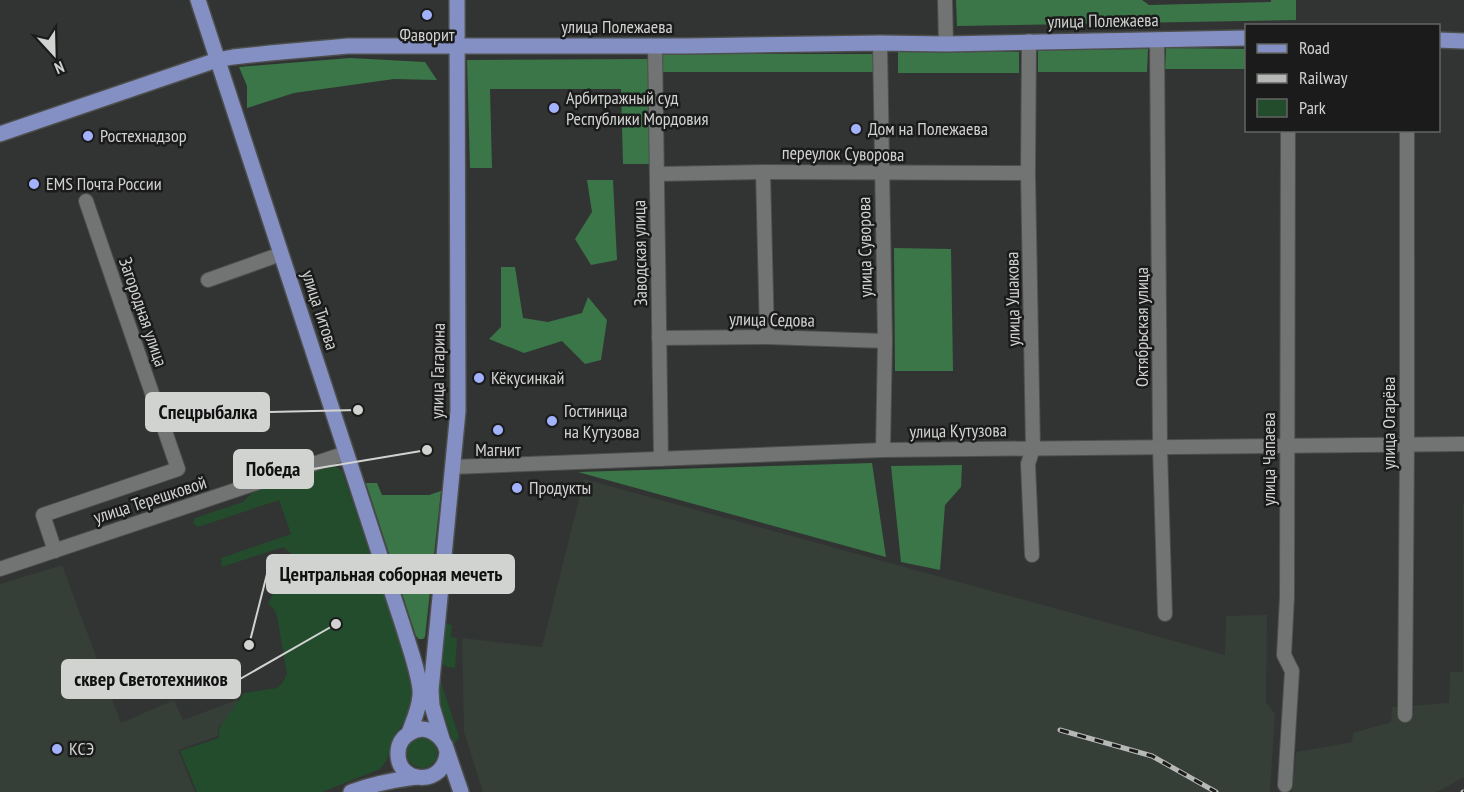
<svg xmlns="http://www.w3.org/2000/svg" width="1464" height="792" font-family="'PT Sans Narrow',sans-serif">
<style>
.built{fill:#363e38}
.green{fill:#234c2c}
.forest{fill:#3b7649}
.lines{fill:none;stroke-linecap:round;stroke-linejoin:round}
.minor-casing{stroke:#4d4f4d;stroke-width:16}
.major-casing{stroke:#4d4f4d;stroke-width:18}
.minor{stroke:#717472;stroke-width:14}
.major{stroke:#8490c4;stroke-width:15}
.rail-casing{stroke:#b6b8b6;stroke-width:5}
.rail{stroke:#1a1b1a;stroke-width:3;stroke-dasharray:9;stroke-linecap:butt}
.poi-dot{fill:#a3b2fd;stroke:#1a1b1a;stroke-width:2}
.labels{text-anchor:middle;stroke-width:5;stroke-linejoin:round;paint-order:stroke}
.street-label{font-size:18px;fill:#d1d3d1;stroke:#1a1b1a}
.poi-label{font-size:18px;fill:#d1d3d1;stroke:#1a1b1a;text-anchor:start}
.leader{fill:none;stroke:#d1d3d1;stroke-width:2}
.callout-dot{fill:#d1d3d1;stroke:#1a1b1a;stroke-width:2}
.callout{fill:#d1d3d1;stroke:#d1d3d1;stroke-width:2}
.callout-label{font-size:20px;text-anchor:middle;font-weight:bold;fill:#111}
</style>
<rect width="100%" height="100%" fill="#313432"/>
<!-- built -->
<g class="built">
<path d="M584 479 1225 655 1226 616 1267 615 1266 702 1275 714 1270 792H483L464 732 462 638 542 647Z"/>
<path d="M1463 503H1464V777L1443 789 1435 792H1292L1296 752 1352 742 1353 733 1391 722 1392 707 1449 703 1450 672H1463Z"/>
<path d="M62 565 121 723 174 700 183 720 237 700 242 714 218 727V736L178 750 195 792H0V584Z"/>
</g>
<!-- green -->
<g class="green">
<path d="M326 465 335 466 342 471 410 670 412 699 408 716 393 739 387 760 380 769 322 792H197L180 751 219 738V729L244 693 277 688 283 682 287 674 277 616 274 609 268 604 293 555 283 547 222 567 221 558 291 534 279 500 198 527 193 523 195 518 243 502 255 490Z"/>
<path d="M443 623 452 625 451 637 457 638 455 668 447 667 440 662Z"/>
<path d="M437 680 441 682 459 737 454 744 438 696Z"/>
<circle cx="422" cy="753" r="15"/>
</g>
<!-- forest -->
<g class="forest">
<path d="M956 0H1142L1149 5 1271 2V0H1296V20L957 26Z"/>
<path d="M1166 48 1246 49V69H1165Z"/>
<path d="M1148 49 1147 72H1038V50Z"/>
<path d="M898 51 1019 52V73H898Z"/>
<path d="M661 54H874V72H662Z"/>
<path d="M350 58 425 62 437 80 394 79 294 93 247 108V86L239 67Z"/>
<path d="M650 59 651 164H623L621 89H490L492 168H470L467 60Z"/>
<path d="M587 180H613L617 260 591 265 575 239 592 212Z"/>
<path d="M894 248 951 249 953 371H895Z"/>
<path d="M501 267H515L523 318 548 322 582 313 588 297 607 320 601 360 585 364 562 341 524 353 489 339 501 327Z"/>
<path d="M872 463 886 557 578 472Z"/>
<path d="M962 465 961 487 945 505 940 570 901 562 891 466Z"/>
<path d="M366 483H377L382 495H429L441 491 425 637 423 639H419L416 636Z"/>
</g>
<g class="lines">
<!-- minor casing -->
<g class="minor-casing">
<g id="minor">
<path d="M945 0 946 44"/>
<path d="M1157 40 1160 448 1165 614"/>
<path d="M1029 41 1028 173 1033 448 1028 464 1032 555"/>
<path d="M880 43 885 341 883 450"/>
<path d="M655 46 661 459"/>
<path d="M763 172 767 337"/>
<path d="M657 174 763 172 1028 173"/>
<path d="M208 280 281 254"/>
<path d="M659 338 767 337 885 341"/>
<path d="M453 467 883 450 1464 444"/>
<path d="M55 551 43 515 178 469 86 201"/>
<path d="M0 569 346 453"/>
<path d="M1405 715 1407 445V130"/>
<path d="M1285 785 1292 671 1284 655 1287 597 1288 130"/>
</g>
</g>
<!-- major casing -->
<g class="major-casing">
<g id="major">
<path d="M198 0 403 626C408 643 422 681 420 696 419 709 413 722 409 733"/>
<path d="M1438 40 1464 41"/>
<path d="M0 134 217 60 233 57 270 53 348 46H686L880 43 946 44 1246 38"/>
<path d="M442 739 432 706 431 690 458 411 457 0"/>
<path d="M447 751C446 787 397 785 398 753 398 744 403 737 410 733 423 724 438 732 445 745L461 792"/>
<path d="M351 792C373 784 393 780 416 777"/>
</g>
</g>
<!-- minor -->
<use href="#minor" class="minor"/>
<!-- major -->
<use href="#major" class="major"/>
<!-- rail casing -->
<g class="rail-casing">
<g id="rail">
<path d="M1060 730 1152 756 1216 792"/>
<path d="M1463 792H1464"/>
</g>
</g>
<!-- rail -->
<use href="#rail" class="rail"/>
</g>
<!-- markers -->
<g class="poi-dot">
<circle cx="427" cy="15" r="6"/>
<circle cx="554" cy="108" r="6"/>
<circle cx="856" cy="129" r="6"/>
<circle cx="88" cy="136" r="6"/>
<circle cx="34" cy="184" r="6"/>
<circle cx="479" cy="378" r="6"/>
<circle cx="552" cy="421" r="6"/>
<circle cx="498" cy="430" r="6"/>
<circle cx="517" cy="488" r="6"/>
<circle cx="57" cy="749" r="6"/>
</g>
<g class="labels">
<!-- street labels -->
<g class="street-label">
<text transform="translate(1103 21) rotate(-1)" y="6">улица Полежаева</text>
<text x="617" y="33">улица Полежаева</text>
<text transform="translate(843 154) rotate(1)" y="6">переулок Суворова</text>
<text transform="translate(865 247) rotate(-91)" y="6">улица Суворова</text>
<text transform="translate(640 253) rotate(-91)" y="6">Заводская улица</text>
<text transform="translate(1013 299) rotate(-91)" y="6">улица Ушакова</text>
<text transform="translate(320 310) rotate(72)" y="6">улица Титова</text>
<text transform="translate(143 312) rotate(71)" y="6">Загородная улица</text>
<text transform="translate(772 320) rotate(1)" y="6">улица Седова</text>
<text transform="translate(1142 327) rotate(-90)" y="6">Октябрьская улица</text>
<text transform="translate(438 371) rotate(-89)" y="6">улица Гагарина</text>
<text transform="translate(1389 423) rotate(-90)" y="6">улица Огарёва</text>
<text transform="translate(958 431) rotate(-1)" y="6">улица Кутузова</text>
<text transform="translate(1269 459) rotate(-90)" y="6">улица Чапаева</text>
<text transform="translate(150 500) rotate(-18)" y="6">улица Терешковой</text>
</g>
<!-- poi labels -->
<g class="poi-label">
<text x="427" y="41" text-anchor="middle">Фаворит</text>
<text x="566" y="104">Арбитражный суд<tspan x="566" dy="21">Республики Мордовия</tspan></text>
<text x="868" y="135">Дом на Полежаева</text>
<text x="100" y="142">Ростехнадзор</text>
<text x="46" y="190">EMS Почта России</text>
<text x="491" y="384">Кёкусинкай</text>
<text x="564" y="417">Гостиница<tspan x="564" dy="21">на Кутузова</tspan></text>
<text x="498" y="456" text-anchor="middle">Магнит</text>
<text x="529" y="494">Продукты</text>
<text x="69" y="755">КСЭ</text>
</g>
</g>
<!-- callouts -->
<path class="leader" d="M358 410L269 412M427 450L313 469M249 645L267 574M336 624L240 679"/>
<g class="callout-dot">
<circle cx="358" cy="410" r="6"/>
<circle cx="427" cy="450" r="6"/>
<circle cx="249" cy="645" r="6"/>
<circle cx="336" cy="624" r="6"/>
</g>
<g class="callout">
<rect x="146" y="393" width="123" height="38" rx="6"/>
<rect x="234" y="450" width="79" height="38" rx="6"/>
<rect x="267" y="555" width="247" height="38" rx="6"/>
<rect x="62" y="660" width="178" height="38" rx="6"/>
</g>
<g class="callout-label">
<text x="208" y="419">Спецрыбалка</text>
<text x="273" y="476">Победа</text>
<text x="391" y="581">Центральная соборная мечеть</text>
<text x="151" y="686">сквер Светотехников</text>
</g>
<!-- legend -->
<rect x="1245" y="24" width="195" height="108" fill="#1a1b1a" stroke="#636563" stroke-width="1.5"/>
<rect x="1257" y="44" width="30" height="9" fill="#8490c4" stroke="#636563" stroke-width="1.5"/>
<text x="1299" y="54" font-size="18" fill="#d1d3d1">Road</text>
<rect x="1257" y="74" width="30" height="9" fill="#b6b8b6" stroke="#636563" stroke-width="1.5"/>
<text x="1299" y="84" font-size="18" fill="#d1d3d1">Railway</text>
<rect x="1257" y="99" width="30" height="18" fill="#234c2c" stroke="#636563" stroke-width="1.5"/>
<text x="1299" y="114" font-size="18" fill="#d1d3d1">Park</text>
<!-- north arrow -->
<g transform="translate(54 54) rotate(158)" stroke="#1a1b1a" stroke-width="4.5" paint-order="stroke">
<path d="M0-4.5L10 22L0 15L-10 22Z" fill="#d1d3d1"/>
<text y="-9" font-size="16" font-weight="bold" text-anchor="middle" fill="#d1d3d1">N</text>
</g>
</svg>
